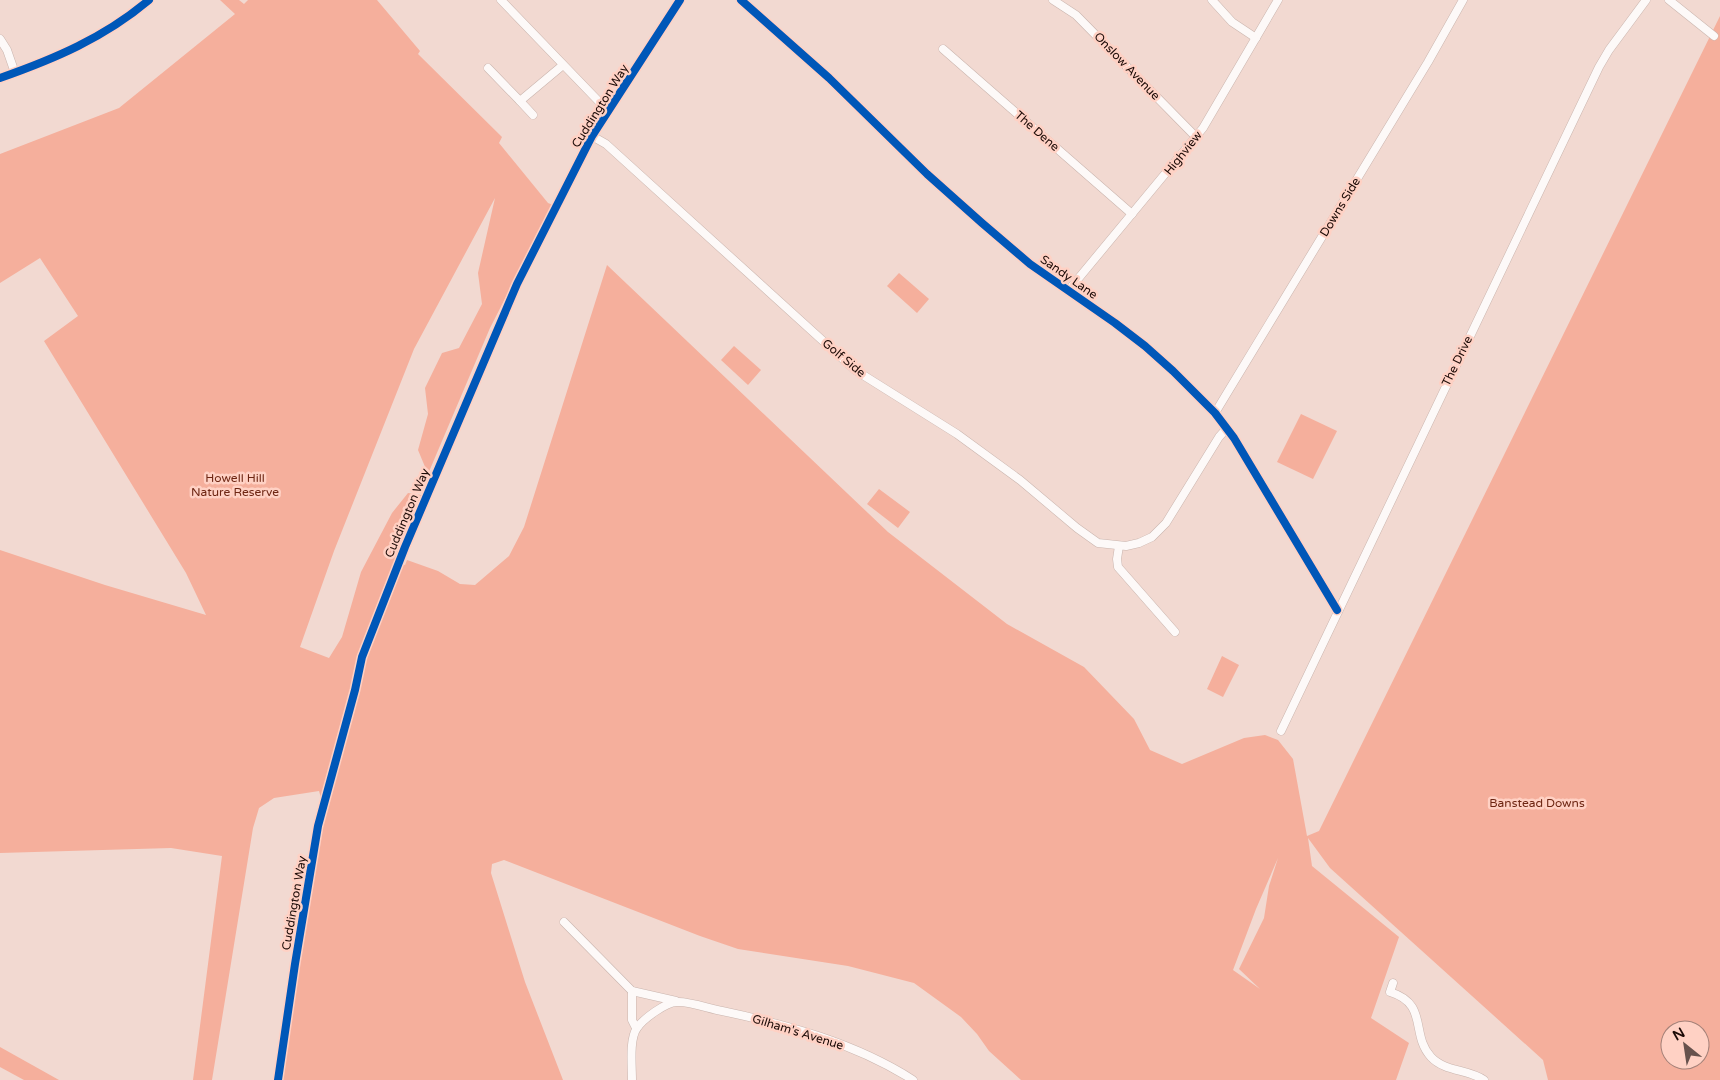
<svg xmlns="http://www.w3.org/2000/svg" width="1720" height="1080" font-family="'Varela Round',sans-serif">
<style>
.green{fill:#f5af9c;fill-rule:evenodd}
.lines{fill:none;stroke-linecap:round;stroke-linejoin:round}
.minor-casing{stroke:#cab5ae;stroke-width:9}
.minor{stroke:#fdf9f8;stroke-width:8}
.cycleway-casing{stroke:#ffd1c4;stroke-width:11}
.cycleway{stroke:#0057b8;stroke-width:8}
.labels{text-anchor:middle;stroke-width:5;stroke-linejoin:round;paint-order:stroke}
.street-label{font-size:12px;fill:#1c0a06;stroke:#ffd1c4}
.park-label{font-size:12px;fill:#6e2613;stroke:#ffd1c4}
</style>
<rect width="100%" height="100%" fill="#f2d9d1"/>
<!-- green -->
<g class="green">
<path d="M220 0H239L244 4 248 0H377L420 51 418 54 502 137 499 143 548 203 553 205 490 328 428 474 418 450 428 414 425 388 442 353 459 348 482 304 478 273 495 198 414 349 334 551 300 647 329 658 342 637 361 572 392 513 408 493 421 495 395 562 405 565 407 560 438 571 460 584 475 585 509 556 524 527 607 265 888 532 1007 624 1084 667 1134 719 1150 750 1182 764 1244 738 1265 735 1278 740 1293 759 1307 836 1319 831 1720 16V1080H1548L1543 1060 1330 868 1308 838 1312 866 1399 937 1371 1018 1409 1043 1396 1080H1021L989 1051 977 1034 961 1017 914 983 848 966 738 949 700 936 504 860 492 864 491 873 525 982 563 1080H276L287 1013 304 885 319 832 323 805 319 791 274 798 259 808 253 828 212 1080H193L222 856 171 848 0 853V550L105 585 206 615 186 573 44 341 78 316 40 258 0 283V154L119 108 235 14ZM1278 858 1269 886 1264 918 1239 969 1260 989 1233 970 1256 909ZM1670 1030H1700V1060H1670Z"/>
<path d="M899 273 929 299 917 313 887 286Z"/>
<path d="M734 346 761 370 748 385 721 360Z"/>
<path d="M1301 414 1337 431 1313 479 1277 462Z"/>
<path d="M879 489 910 512 898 528 867 504Z"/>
<path d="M1222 656 1239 665 1223 697 1207 689Z"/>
<path d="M0 1047 59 1080H24L0 1067Z"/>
</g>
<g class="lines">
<!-- minor casing -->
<g class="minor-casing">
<g id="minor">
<path d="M501 0 608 111"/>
<path d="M741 0 829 78 927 174 982 223 1030 264 1115 323 1145 346 1173 371 1215 413 1234 438 1337 610"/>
<path d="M1053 0 1076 15 1196 137"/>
<path d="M1212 0 1232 22 1256 38"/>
<path d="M1669 0 1714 36"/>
<path d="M0 39 7 50 15 73"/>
<path d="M943 49 1132 214"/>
<path d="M488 68 520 101 563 65"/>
<path d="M0 78C54 59 104 38 149 0"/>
<path d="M520 101 533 115"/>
<path d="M592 136 606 144 855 370 957 434 1020 480 1077 528 1098 543 1126 546 1139 543 1152 537 1166 523 1219 437 1227 428"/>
<path d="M1068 291 1203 128 1278 0"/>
<path d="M1215 413 1428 62 1463 0"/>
<path d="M1119 546 1117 559 1118 567 1175 632"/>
<path d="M1281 731 1599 67 1609 50 1646 0"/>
<path d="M564 922 632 991 676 1001"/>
<path d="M1393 983 1390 992C1429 1004 1410 1034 1431 1057 1445 1072 1468 1069 1484 1080"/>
<path d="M632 991V1020L636 1028"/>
<path d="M278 1080 295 964 318 826 355 690 362 657 405 547 517 284 592 136 680 0"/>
<path d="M632 1080C632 1066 629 1039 637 1028 643 1019 666 1002 677 1002 689 1001 710 1009 722 1011 788 1025 855 1043 913 1080"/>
</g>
</g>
<!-- minor -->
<use href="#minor" class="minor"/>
<!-- cycleway casing -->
<g class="cycleway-casing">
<g id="cycleway">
<path d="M741 0 829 78 927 174 982 223 1030 264 1115 323 1145 346 1173 371 1215 413 1234 438 1337 610"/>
<path d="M0 78C54 59 104 38 149 0"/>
<path d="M278 1080 295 964 318 826 355 690 362 657 405 547 517 284 592 136 680 0"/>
</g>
</g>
<!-- cycleway -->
<use href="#cycleway" class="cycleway"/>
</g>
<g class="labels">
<!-- street labels -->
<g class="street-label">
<text transform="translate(1127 66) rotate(46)" y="4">Onslow Avenue</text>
<text transform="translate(600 106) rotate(-58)" y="4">Cuddington Way</text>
<text transform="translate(1037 131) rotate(41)" y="4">The Dene</text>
<text transform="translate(1183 153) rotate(-51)" y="4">Highview</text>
<text transform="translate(1340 207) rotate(-59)" y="4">Downs Side</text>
<text transform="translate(1069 277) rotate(35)" y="4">Sandy Lane</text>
<text transform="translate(844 358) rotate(40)" y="4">Golf Side</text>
<text transform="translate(1457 361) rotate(-64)" y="4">The Drive</text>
<text transform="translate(407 513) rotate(-67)" y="4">Cuddington Way</text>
<text transform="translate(294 903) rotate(-80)" y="4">Cuddington Way</text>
<text transform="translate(798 1032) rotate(17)" y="4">Gilham's Avenue</text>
</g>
<!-- park labels -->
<g class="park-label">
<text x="235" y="482">Howell Hill<tspan x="235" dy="14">Nature Reserve</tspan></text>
<text x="1537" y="807">Banstead Downs</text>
</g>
</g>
<!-- north arrow -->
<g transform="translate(1685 1045) rotate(330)"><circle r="24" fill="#ffd1c4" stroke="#a48178"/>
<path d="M0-4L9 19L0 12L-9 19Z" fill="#67524d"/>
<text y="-8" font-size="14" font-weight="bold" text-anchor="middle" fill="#1c0a06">N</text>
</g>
</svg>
